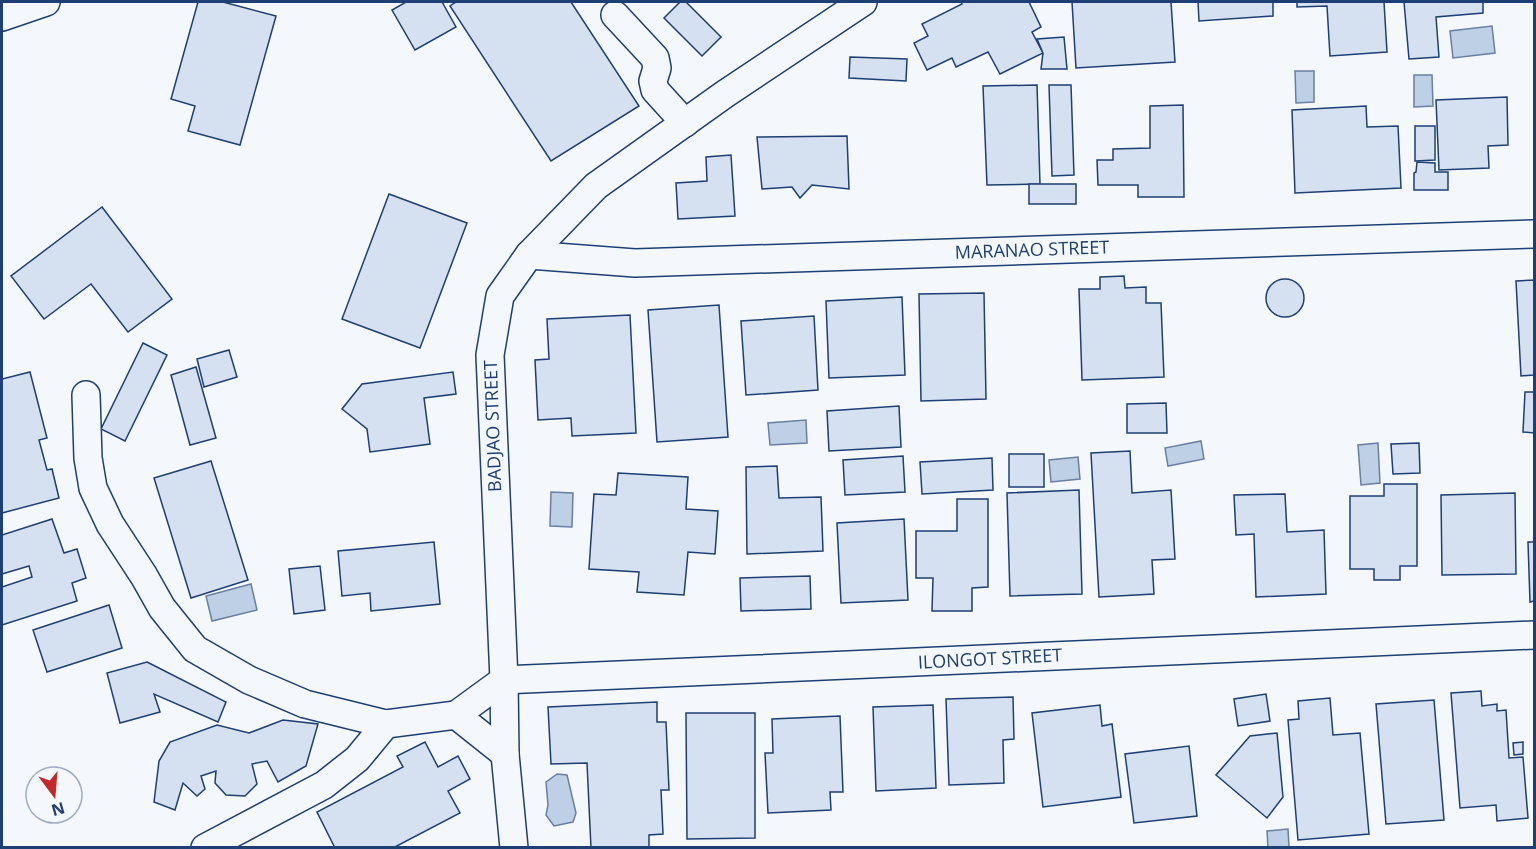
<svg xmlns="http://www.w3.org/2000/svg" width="1536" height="849" font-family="'Open Sans',sans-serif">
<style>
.water{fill:#bed0e5;stroke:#687fa3;stroke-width:1.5}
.building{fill:#d5e0f0;stroke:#1d3f73;stroke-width:1.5}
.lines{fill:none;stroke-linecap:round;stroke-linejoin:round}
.minor-casing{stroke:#1d3f73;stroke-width:30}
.minor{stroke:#f4f7fb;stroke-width:27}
.labels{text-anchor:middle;stroke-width:4.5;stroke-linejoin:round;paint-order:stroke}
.street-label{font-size:18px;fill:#1d3f73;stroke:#f4f7fb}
</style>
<rect width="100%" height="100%" fill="#f4f7fb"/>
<!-- water -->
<g class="water">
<path d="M1492 26 1495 53 1453 58 1450 31Z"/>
<path d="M1295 71H1314V102L1296 103Z"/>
<path d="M1414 75H1432L1433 106 1414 107Z"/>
<path d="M806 420 807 443 770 445 768 423Z"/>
<path d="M1201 441 1204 459 1168 466 1165 448Z"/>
<path d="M1378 443 1380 483 1361 485 1358 445Z"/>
<path d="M1078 457 1080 479 1051 482 1049 460Z"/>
<path d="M551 492 573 493 572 527 550 526Z"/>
<path d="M251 584 257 610 212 621 206 596Z"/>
<path d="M557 774 567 775 576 813 573 822 554 826 546 815 548 805 546 782Z"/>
<path d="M1288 829 1289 847H1268L1267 831Z"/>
</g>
<!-- building -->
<g class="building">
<path d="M198 2H223L276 16 240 145 188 131 195 106 171 99Z"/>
<path d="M406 2H442L456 27 415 50 392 10Z"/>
<path d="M456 2H571L639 106 551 161 450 6Z"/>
<path d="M680 2H686L721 37 702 56 664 18Z"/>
<path d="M961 2H1029L1041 27 1032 32 1043 53 1000 74 988 52 956 67 952 58 927 70 914 43 928 36 922 24 962 4Z"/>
<path d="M1072 2H1171L1175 62 1076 68Z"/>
<path d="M1198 2H1273V16L1199 21Z"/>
<path d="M1297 2H1384L1387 52 1330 56 1327 6 1297 7Z"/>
<path d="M1404 2H1483V13L1436 17 1439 57 1409 59Z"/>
<path d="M1064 37 1067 69H1041L1043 53 1037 39Z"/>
<path d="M850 57 907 59 906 81 849 78Z"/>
<path d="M1037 85 1040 184 987 185 983 86Z"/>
<path d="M1049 85H1071L1074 175 1052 176Z"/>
<path d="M1507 97 1508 145 1488 146 1489 168 1439 170 1436 100Z"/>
<path d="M1183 105 1184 197H1138V185H1098L1097 160H1113V149L1150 148V106Z"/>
<path d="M1366 106 1367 127 1398 126 1401 188 1295 193 1292 110Z"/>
<path d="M1415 126H1435V160L1415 161Z"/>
<path d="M847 136 849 189 812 185 800 198 792 187 762 189 757 137Z"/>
<path d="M731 155 735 216 678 219 676 183 707 181 706 157Z"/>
<path d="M1417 162 1435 163V172H1448V190H1414V173L1416 172Z"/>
<rect x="1029" y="184" width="47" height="20"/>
<path d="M389 194 467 223 420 348 342 319Z"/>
<path d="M102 207 172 299 128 332 91 284 44 319 11 276Z"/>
<path d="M1124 276 1125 288 1146 287V303H1161L1164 377 1082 380 1079 289H1100V277Z"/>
<circle cx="1285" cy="298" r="19"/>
<path d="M1534 280V375L1521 376 1516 281Z"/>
<path d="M984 293 986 399 921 401 919 294Z"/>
<path d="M902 297 905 375 829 378 826 301Z"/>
<path d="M719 305 728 437 657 442 648 310Z"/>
<path d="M630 315 636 433 572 436 571 418 538 420 535 360 549 359 547 319Z"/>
<path d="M814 316 818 390 746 395 741 321Z"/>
<path d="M143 343 167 355 125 441 101 429Z"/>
<path d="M229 350 237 377 204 387 197 359Z"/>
<path d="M196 367 216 438 190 445 171 375Z"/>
<path d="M30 372 47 438 39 440 47 470 52 469 59 498 2 513V379Z"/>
<path d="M453 372 456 394 424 398 430 444 370 452 367 429 342 409 362 384Z"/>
<path d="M1525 392H1534V433L1523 432Z"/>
<path d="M1166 403 1167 433H1127V404Z"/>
<path d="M899 406 901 447 829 451 827 411Z"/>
<path d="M1419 443 1420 473 1393 474 1391 444Z"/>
<path d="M1130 451 1132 493 1171 490 1175 559 1152 560 1154 594 1099 597 1091 453Z"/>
<rect x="1009" y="454" width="35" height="33"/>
<path d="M903 456 905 492 845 495 843 460Z"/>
<path d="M992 458 993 490 922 494 920 462Z"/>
<path d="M211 461 248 580 191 598 154 478Z"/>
<path d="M777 466 779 498 821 497 823 551 747 554 746 467Z"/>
<path d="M618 473 688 477 686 509 718 511 715 554 688 552 684 595 637 592 639 572 589 569 594 494 616 495Z"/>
<path d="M1384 484H1417V566H1400V580H1374V569H1350V496H1384Z"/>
<path d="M1079 490 1082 594 1010 596 1007 493Z"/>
<path d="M1515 493 1516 574 1442 575 1441 495Z"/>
<path d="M1285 494 1287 532 1324 530 1326 594 1256 597 1254 534 1236 535 1234 495Z"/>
<path d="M957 499H988V587L972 588V611H932L933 578H916V531H957Z"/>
<path d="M52 519 64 553 77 549 86 578 72 583 77 601 2 625V587L32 577 29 566 2 574V535Z"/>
<path d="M904 519 908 600 841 603 837 523Z"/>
<path d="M434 542 440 604 371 611 370 593 342 596 338 551Z"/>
<path d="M1528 542H1534V601L1530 602Z"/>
<path d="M320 566 325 610 294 614 289 569Z"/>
<path d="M810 576 811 609 741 611 740 578Z"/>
<path d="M109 605 122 648 47 672 33 630Z"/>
<path d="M147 662 226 702 218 722 154 694 160 712 120 723 107 673Z"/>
<path d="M1481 691 1482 706 1497 704V711L1506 710 1509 758 1523 757 1528 818 1497 821 1496 805 1460 808 1451 693Z"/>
<path d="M1266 694 1270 721 1238 726 1234 699Z"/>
<path d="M1013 697 1014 739 1003 740 1004 783 949 785 946 699Z"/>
<path d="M1330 698 1333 735 1360 733 1369 834 1298 840 1288 720 1299 719 1298 701Z"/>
<path d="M1434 700 1444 820 1386 824 1376 704Z"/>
<path d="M657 702V722H666L669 790H661L663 834 649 835V848H591L587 763 551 764 548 707Z"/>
<path d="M933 705 936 788 876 791 873 707Z"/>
<path d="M1100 705 1102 726 1112 724 1121 797 1043 807 1032 713Z"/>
<path d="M686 713H755V838L687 839Z"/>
<path d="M840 716 843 792H830L831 810 768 813 765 753H773L772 719Z"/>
<path d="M283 720 318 724 306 766 278 782 267 761 252 764 257 784 245 796 226 795 215 783 216 771 201 776 205 789 197 796 183 783 175 810 154 802 159 761 170 742 217 725 249 733Z"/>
<path d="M1277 733 1283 797 1267 818 1216 775 1250 736Z"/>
<path d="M425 742 438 767 458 756 470 779 448 791 460 813 393 848H335L317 812 403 767 397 756Z"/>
<path d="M1523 742V754L1514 755 1513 743Z"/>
<path d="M1189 746 1197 816 1134 823 1125 754Z"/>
</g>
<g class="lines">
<!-- minor casing -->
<g class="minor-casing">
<g id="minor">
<path d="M615 15 655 58 657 68 653 81 655 90 685 123"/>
<path d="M2 17 46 2"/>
<path d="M529 255 635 263 1534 234"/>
<path d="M86 395 88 458 93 488 110 524 144 576 162 608 195 649 249 680 305 704 386 724 456 715 504 680 1534 635"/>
<path d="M456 715 505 754"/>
<path d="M205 848 324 785 357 759 386 724"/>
<path d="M514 848 505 754 504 680 490 355 500 296 529 255 596 186 725 94 863 2"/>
</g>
</g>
<!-- minor -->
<use href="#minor" class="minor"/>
</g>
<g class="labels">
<!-- street labels -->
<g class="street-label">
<text transform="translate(1032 250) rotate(-2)" y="6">MARANAO STREET</text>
<text transform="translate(493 426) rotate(-92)" y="6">BADJAO STREET</text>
<text transform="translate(990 659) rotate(-3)" y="6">ILONGOT STREET</text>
</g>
</g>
<!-- border -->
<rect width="1536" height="849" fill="none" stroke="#1d3f73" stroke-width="6"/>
<!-- north arrow -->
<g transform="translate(54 795) rotate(164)"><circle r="28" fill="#f4f7fb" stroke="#9eadc5" stroke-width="1.5"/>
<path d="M0-4.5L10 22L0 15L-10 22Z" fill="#c62828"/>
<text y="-9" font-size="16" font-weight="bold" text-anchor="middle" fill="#1d3f73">N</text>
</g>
</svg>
